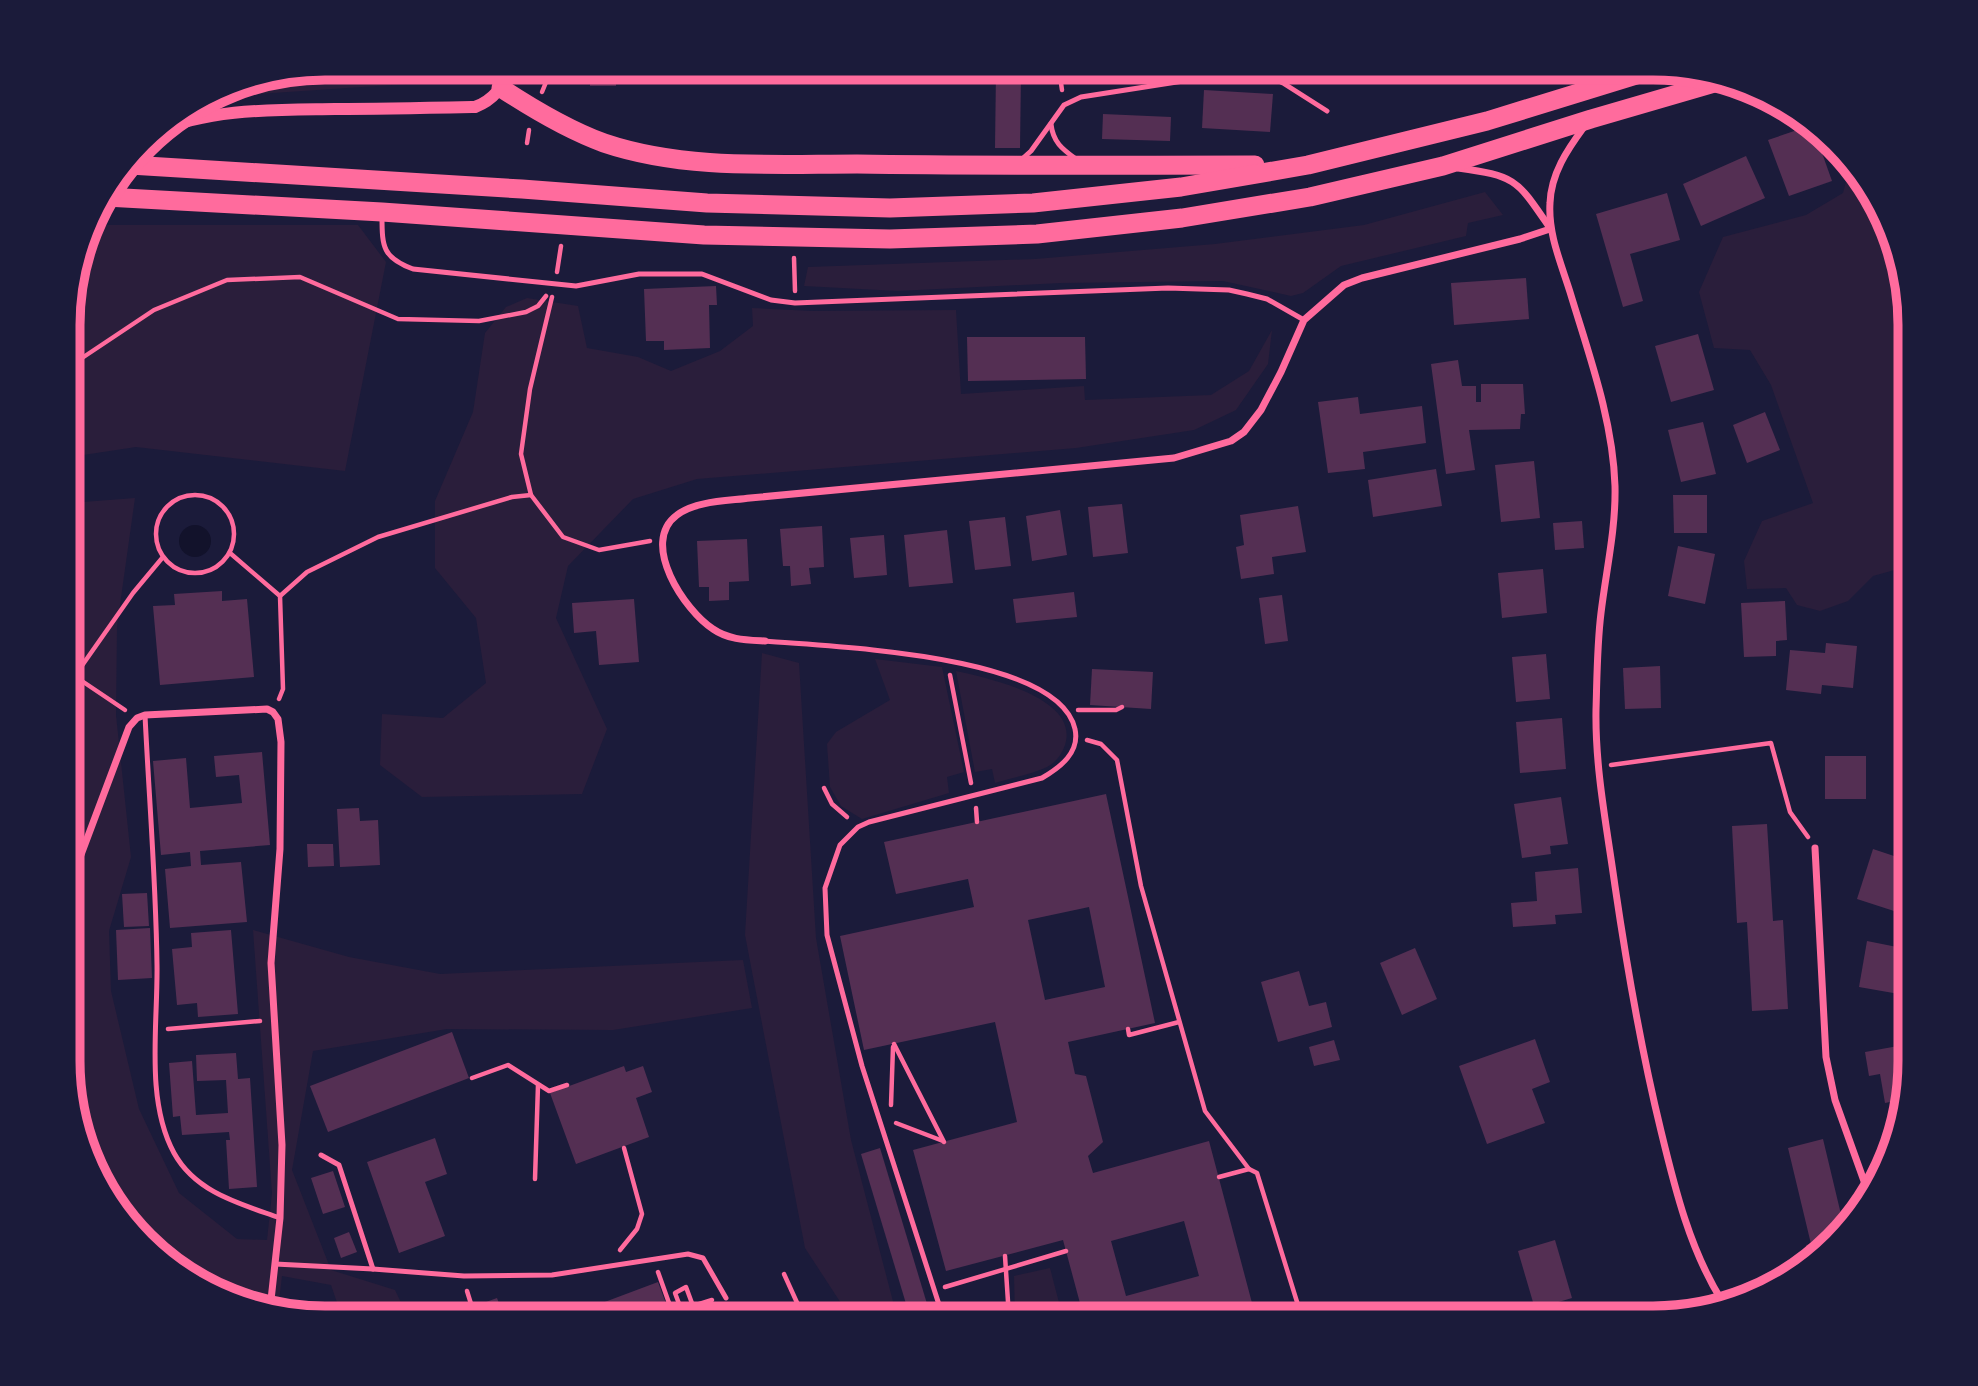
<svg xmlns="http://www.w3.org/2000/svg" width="1978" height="1386" font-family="'Noto Sans',sans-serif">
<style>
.green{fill:#2a1e3b}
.water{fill:#12122b}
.building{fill:#542f53;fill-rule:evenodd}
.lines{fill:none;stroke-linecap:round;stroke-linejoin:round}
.path{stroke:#ff6b9d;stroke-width:4.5}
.service{stroke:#ff6b9d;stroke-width:5}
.minor{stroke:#ff6b9d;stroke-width:7}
.tertiary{stroke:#ff6b9d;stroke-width:12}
.trunk{stroke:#ff6b9d;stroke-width:19}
.rim{fill:none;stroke:#ff6b9d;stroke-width:9}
</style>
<rect width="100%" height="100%" fill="#1b1b3a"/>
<!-- green -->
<g class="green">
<path d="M326 68H458L451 81 213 97 227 88Z"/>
<path d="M1849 170 1883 211 1878 225 1894 252 1909 309V566L1873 576 1848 601 1820 611 1797 605 1786 588 1747 589 1744 561 1762 521 1813 503 1771 385 1750 350 1714 348 1699 292 1723 237 1806 215 1843 193Z"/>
<path d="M1485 192 1503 215 1468 223 1466 236 1341 266 1303 293 1291 296 1223 281 1061 283 898 291 804 286 808 267 1035 259 1215 244 1364 225Z"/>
<path d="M91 225H358L386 262 345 471 136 447 70 457V292Z"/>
<path d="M527 298 578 306 587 348 638 357 671 371 720 351 753 326 752 308 812 311 956 310 961 394 1084 386 1085 400 1211 395 1249 371 1272 330 1268 364 1236 410 1194 430 1076 448 697 479 633 499 568 566 556 618 607 729 582 794 422 797 380 765 382 714 443 718 486 683 476 618 435 568V501L473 412 485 333 506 307Z"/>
<path d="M135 498 117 626 116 715 131 857 109 931 111 991 139 1109 179 1193 237 1239 267 1240 272 1193 253 930 349 957 440 974 743 960 752 1008 613 1030 447 1029 313 1051 292 1170 331 1270 395 1290 408 1317H342L331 1285 282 1276 278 1311 242 1304 169 1265 103 1189 70 1094V503Z"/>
<path d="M762 653 799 663 816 938 851 1140 897 1317H850L805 1248 745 935Z"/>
<path d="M875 659 942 667 964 772 947 777 949 793 862 819 841 806 830 787 827 744 836 732 890 700Z"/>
<path d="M956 671C988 678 1075 697 1066 741 1064 751 1057 762 1047 767 1032 774 1012 778 995 783L992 769 975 772Z"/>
<path d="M1050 1268 1063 1318 1015 1317 1014 1276Z"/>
</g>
<!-- water -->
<circle class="water" cx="195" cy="541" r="16"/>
<!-- building -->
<g class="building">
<path d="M580 68H628L627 78 616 77V86H590V77L580 76Z"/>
<path d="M996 71H1021L1020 148H995Z"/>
<path d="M1204 90 1273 94 1270 132 1202 128Z"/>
<path d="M1103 114 1171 117 1170 141 1102 139Z"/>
<path d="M1812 125 1832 181 1789 196 1768 140Z"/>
<path d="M1746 156 1765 198 1701 226 1683 184Z"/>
<path d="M1667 193 1680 240 1630 254 1643 301 1623 307 1596 214Z"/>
<path d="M1526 278 1529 319 1454 325 1451 283Z"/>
<path d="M716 286 717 305H709L710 348 664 350V341H646L644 289Z"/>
<path d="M1698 334 1714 390 1671 402 1655 346Z"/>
<path d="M967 337H1085L1086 379 968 381Z"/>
<path d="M1458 360 1462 386H1476V402H1481V384H1523L1525 414H1521L1520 429 1469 430 1475 470 1446 474 1431 364Z"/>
<path d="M1358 397 1360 414 1422 406 1426 443 1363 452 1365 469 1328 473 1318 402Z"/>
<path d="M1765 412 1780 450 1747 463 1733 425Z"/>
<path d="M1703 422 1716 474 1681 482 1668 430Z"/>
<path d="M1534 461 1540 518 1501 522 1495 465Z"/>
<path d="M1436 469 1442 506 1373 517 1368 480Z"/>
<path d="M1673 495H1707V533H1674Z"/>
<path d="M1122 504 1128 553 1093 557 1088 507Z"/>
<path d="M1298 506 1306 552 1272 557 1274 574 1241 579 1236 547 1244 545 1240 515Z"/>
<path d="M1060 510 1067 555 1032 561 1026 516Z"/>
<path d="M1005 517 1011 566 975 570 969 521Z"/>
<path d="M1582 521 1584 548 1555 550 1553 523Z"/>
<path d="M822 526 824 567 809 568 811 584 791 586 790 566H783L780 529Z"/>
<path d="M947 530 953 583 909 587 904 535Z"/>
<path d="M884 535 887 575 854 578 850 538Z"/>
<path d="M747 539 749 581 729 582V600L709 601V587H699L697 541Z"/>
<path d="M1678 546 1715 554 1705 604 1668 596Z"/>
<path d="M1543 569 1547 613 1502 618 1498 573Z"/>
<path d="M222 591V601L247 599 254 677 160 685 153 606 175 605 174 594Z"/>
<path d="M1074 592 1077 617 1016 623 1013 599Z"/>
<path d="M1282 595 1288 641 1265 644 1259 598Z"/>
<path d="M634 599 639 662 599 665 596 631 574 633 572 603Z"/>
<path d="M1785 601 1787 640 1776 641V656L1744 657 1741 603Z"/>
<path d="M1826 643 1857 646 1853 688 1822 685 1821 694 1786 690 1790 650 1825 653Z"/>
<path d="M1546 654 1550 699 1516 702 1512 657Z"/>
<path d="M1660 666 1661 708 1625 709 1623 668Z"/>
<path d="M1092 669 1153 672 1151 709 1090 705Z"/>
<path d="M1562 718 1566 769 1520 773 1516 722Z"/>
<path d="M262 752 270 845 200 851 201 865 241 862 247 922 170 928 165 869 191 866 190 852 161 855 153 761 186 758 190 808 242 803 239 775 216 777 214 756Z"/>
<rect x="1825" y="756" width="41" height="43"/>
<path d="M1106 794 1155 1023 1068 1042 1075 1074 1086 1076 1103 1142 1088 1156 1093 1173 1209 1141 1256 1318H1084L1063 1240 946 1271 913 1150 1017 1122 995 1022 864 1050 840 936 974 907 968 879 896 894 884 842ZM1089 907 1105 987 1045 1000 1028 920ZM1184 1221 1199 1276 1126 1296 1111 1241Z"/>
<path d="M1561 797 1568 844 1550 846 1551 854 1522 858 1514 804Z"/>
<path d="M359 808 360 821 378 820 380 865 340 867 337 809Z"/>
<path d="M1767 824 1773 921 1783 920 1788 1009 1752 1011 1747 922 1737 923 1732 826Z"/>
<path d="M307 844H333L334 866 308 867Z"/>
<path d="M1873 849 1909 861 1894 911 1857 899Z"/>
<path d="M1578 868 1582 913 1555 915 1556 924 1513 927 1511 903 1537 901 1535 872Z"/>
<path d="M147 893 149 926 124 927 122 894Z"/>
<path d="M150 928 152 978 118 980 116 930Z"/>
<path d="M231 930 238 1014 198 1017 197 1003 177 1005 172 949 192 947 191 933Z"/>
<path d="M1867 941 1907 949 1899 994 1859 987Z"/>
<path d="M1415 948 1437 999 1402 1015 1380 963Z"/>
<path d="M1299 971 1309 1006 1326 1002 1332 1027 1278 1042 1261 982Z"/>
<path d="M452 1032 469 1078 328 1132 310 1086Z"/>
<path d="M1535 1039 1550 1082 1532 1089 1545 1123 1487 1144 1459 1066Z"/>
<path d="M1334 1040 1340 1060 1314 1066 1309 1047Z"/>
<path d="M1909 1044V1077L1905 1099 1885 1103 1880 1074 1869 1076 1865 1052Z"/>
<path d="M236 1053 238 1079 250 1078 257 1187 229 1189 226 1140H230L229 1132 182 1135 180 1116 173 1117 169 1063 192 1061 196 1115 228 1113 226 1080 197 1081 196 1055Z"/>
<path d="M624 1066 626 1072 643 1066 652 1092 636 1098 649 1137 576 1164 550 1093Z"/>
<path d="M1899 1130 1896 1144 1889 1157 1882 1136Z"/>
<path d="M435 1138 447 1174 425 1182 445 1236 399 1253 367 1162Z"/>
<path d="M1823 1139 1844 1227 1809 1256 1806 1245 1811 1244 1788 1148Z"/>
<path d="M880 1148 931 1317H910L861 1154Z"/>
<path d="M333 1171 345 1207 323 1214 311 1178Z"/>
<path d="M349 1232 357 1252 341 1258 334 1238Z"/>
<path d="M1555 1240 1572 1298 1535 1309 1518 1251Z"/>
<path d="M658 1282 671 1317H599L594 1306Z"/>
<path d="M497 1298 504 1317H445Z"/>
</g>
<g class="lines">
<!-- path -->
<g class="path">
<path d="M1059 69 1062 90"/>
<path d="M542 92 551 70"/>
<path d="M527 143 529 130"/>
<path d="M794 258 795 291"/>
<path d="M557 272 561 246"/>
<path d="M552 297 530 389 521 454 531 495 563 537 599 550 650 541"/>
<path d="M70 378 76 362 154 310 227 280 300 277 398 319 479 321 526 312 538 306 546 296"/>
<circle cx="195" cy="534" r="39"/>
<path d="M230 553 280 596 283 689 279 699"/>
<path d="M280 596 307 572 378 537 512 497 531 495"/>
<path d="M70 673 125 710"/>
<path d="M950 675 971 783"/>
<path d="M74 677 133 593 163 557"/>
<path d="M1078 710H1116L1122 707"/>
<path d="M1087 740 1101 744 1117 760 1141 886 1205 1111 1249 1169 1257 1173 1302 1318"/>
<path d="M1611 765 1771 743 1790 812 1808 837"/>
<path d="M824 788 832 804 847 817"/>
<path d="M976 808 977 822"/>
<path d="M168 1029 260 1021"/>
<path d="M1128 1029 1129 1035 1179 1022"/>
<path d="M894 1044 944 1142"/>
<path d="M472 1078 508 1065 549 1091 567 1085"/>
<path d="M891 1105 893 1047"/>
<path d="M896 1123 943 1141"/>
<path d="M1219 1177 1249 1169"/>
<path d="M535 1179 538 1085"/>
<path d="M620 1250 637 1229 642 1214 624 1148"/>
<path d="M1005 1256 1009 1317"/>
<path d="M658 1272 674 1317"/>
<path d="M784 1274 799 1307 810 1317"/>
<path d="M945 1287 1066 1251"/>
<path d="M467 1291 472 1307"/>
<path d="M684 1317 675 1293 686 1287 693 1306 712 1300"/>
</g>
<!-- service -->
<g class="service">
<path d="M1255 69 1283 83 1327 111"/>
<path d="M1051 124C1053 142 1062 149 1076 159"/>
<path d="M1021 160 1031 151 1064 105 1081 97 1196 79 1216 69"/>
<path d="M382 217C382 247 383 258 413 269L576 286 639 274H702L771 300 795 303 1168 288 1229 290 1247 294 1267 299 1304 320"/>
<path d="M765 641C829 647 1058 653 1075 729 1080 752 1061 767 1042 778L869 822 858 827 840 845 825 888 827 935 862 1066 943 1317"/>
<path d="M145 715C149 798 156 882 157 965 158 1024 145 1100 174 1153 196 1193 241 1204 280 1218"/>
<path d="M321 1155 339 1165 373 1269"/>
<path d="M275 1264 373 1269 464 1276 552 1275 688 1254 703 1258 726 1298"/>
</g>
<!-- minor -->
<g class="minor">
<path d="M1584 127C1567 150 1551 174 1550 203 1548 234 1561 263 1570 292 1589 355 1613 420 1615 486 1616 529 1606 571 1601 613 1597 645 1597 678 1596 710 1595 769 1607 828 1615 886 1627 968 1641 1049 1661 1131 1675 1189 1690 1250 1722 1301"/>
<path d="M1458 168C1517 176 1517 180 1550 228"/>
<path d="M765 641C746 640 729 640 713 629 685 611 639 543 677 515 695 501 727 501 750 498L1174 458 1231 441 1244 432 1261 410 1281 372 1304 320 1344 285 1362 278 1520 239 1550 229"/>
<path d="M1815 848 1826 1057 1835 1100 1869 1195"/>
<path d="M70 884 129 727 137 718 145 715 267 709 273 712 278 719 281 742 280 849 271 963 282 1145 280 1218 270 1309"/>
</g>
<!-- tertiary -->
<path class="tertiary" d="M156 132C210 108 277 110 335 109 382 109 428 108 475 107 494 100 503 86 512 68"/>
<!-- trunk -->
<g class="trunk">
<path d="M501 88C533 109 568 130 604 143 684 170 773 164 857 164 989 166 1122 165 1255 165"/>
<path d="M130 165 522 189 707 203 890 208 1033 203 1181 187 1308 165 1487 121 1656 69"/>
<path d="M106 197 382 212 704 235 890 239 1037 234 1182 218 1310 197 1443 166 1591 119 1725 80"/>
</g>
</g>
<!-- crop -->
<path d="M0 0H1978V1386H0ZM325 80H1653A245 245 0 0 1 1898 325V1061A245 245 0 0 1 1653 1306H325A245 245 0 0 1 80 1061V325A245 245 0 0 1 325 80Z" fill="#1b1b3a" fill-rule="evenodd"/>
<path class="rim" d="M325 80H1653A245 245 0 0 1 1898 325V1061A245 245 0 0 1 1653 1306H325A245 245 0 0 1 80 1061V325A245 245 0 0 1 325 80Z"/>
</svg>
